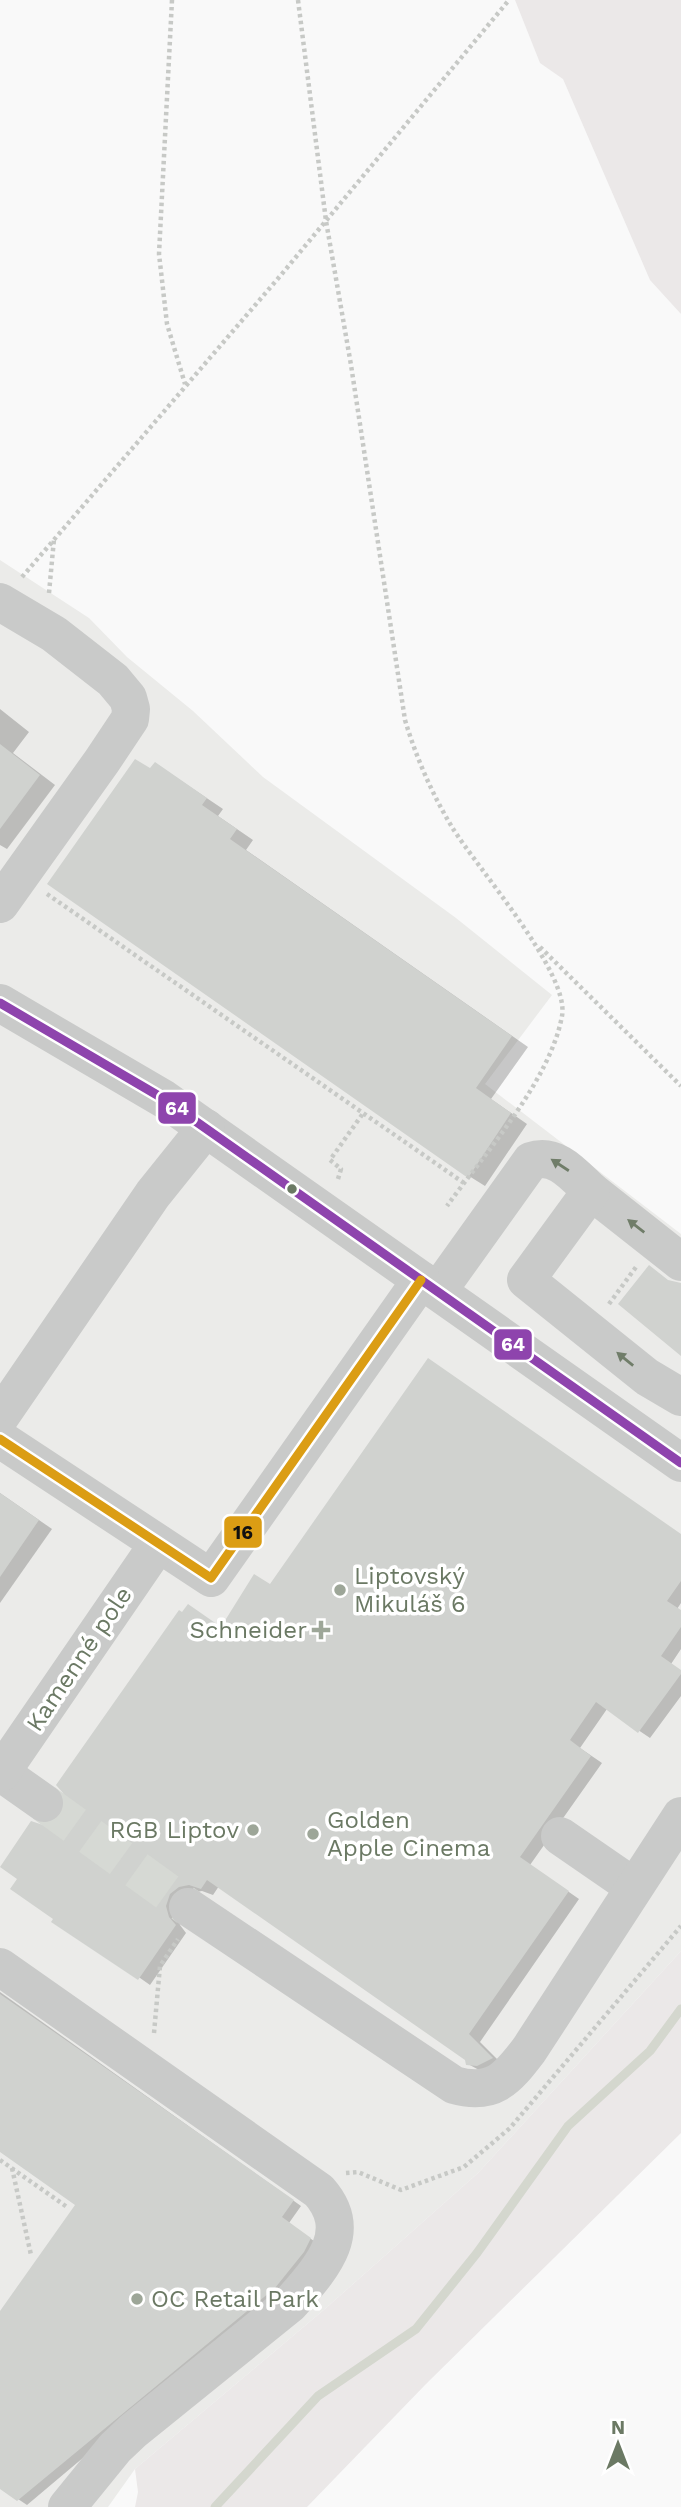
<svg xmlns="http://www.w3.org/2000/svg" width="681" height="2507" font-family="'Work Sans',sans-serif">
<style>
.built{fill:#ebebe9}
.green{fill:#ebe8e8}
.shadow{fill:#0003}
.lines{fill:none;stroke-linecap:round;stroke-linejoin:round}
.stream{stroke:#d4d7ce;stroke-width:9}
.building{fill:#d0d2cf}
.minor-tunnel{stroke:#d6d9d4;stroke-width:38;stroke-dasharray:38 19;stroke-linecap:butt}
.path{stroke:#c7c9c6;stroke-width:4.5;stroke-dasharray:3.5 3.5;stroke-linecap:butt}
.minor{stroke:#c9cac9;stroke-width:38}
.bus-1-casing{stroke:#fff;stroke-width:14}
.bus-2-casing{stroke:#fff;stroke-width:14}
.bus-1{stroke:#8e44ad;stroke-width:9}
.bus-2{stroke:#db9d14;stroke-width:9}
.oneway{fill:#707d69}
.bus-dot{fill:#6b7964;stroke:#fff;stroke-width:2.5}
.poi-dot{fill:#9da698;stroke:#fff;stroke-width:2.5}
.labels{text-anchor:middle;stroke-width:7;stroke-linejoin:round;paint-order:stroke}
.poi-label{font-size:24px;fill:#6b7964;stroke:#fff;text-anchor:start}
.street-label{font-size:24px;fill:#6b7964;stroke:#fff}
.line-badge{stroke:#fff;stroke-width:2.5}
.badge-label{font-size:19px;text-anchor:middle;font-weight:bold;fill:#fff}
.pale-badge-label{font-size:19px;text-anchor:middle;font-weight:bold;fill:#111}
</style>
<rect width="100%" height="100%" fill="#f9f9f9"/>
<!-- built -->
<path class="built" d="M0 560 89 618 127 657 193 711 263 777 456 918 552 995 485 1084 681 1234V1951L478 2173 326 2308 135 2469 108 2507H0Z"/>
<!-- green -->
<g class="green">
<path d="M515 0H681V314L650 280 563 79 540 63Z"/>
<path d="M681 1951V2133L426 2384 307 2507H135L138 2492 135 2469 326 2308 478 2173Z"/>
</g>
<!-- shadow -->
<g class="shadow">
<path d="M0 709 29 732 13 753 55 785 7 849 0 845Z"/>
<path d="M156 764 223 809 218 816 253 840 246 850 528 1047 491 1099 527 1124 485 1186 469 1176 151 770Z"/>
<path d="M0 1493 52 1529 0 1603Z"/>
<path d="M681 1535V1603L677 1609 681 1611V1649L671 1664 681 1671V1696L650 1738 607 1709 580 1748 602 1763 530 1865 579 1899 480 2042 503 2065 479 2070 468 2064 466 2058 219 1886 213 1895 202 1891 191 1893 177 1913 180 1925 186 1933 150 1985 55 1918 19 1878 43 1827 53 1825 63 1817 221 1627 271 1586Z"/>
<path d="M0 1992 301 2206 289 2223 318 2244 293 2281 27 2505 0 2487V2314L77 2204 0 2150Z"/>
</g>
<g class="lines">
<!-- stream -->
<path class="stream" d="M215 2507 318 2396 416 2329 477 2253 568 2126 650 2051 681 2009"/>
</g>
<!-- building -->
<g class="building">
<path d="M0 744 40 775 0 829Z"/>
<path d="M135 759 150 768 155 762 207 798 202 805 237 829 230 839 512 1036 476 1088 511 1113 468 1178 47 884Z"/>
<path d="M649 1265 668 1280 681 1283V1356L618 1304Z"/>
<path d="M428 1358 681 1534V1581L667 1601 681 1610V1627L661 1656 681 1670V1674L638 1733 596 1702 570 1740 591 1756 520 1857 569 1891 469 2034 493 2058 477 2066 466 2065 465 2060 207 1880 201 1889 189 1885 179 1887 170 1894 166 1906 169 1917 176 1925 138 1980 51 1922 53 1919 10 1889 17 1879 0 1867 31 1821 43 1825 53 1823 61 1816 66 1804 63 1793 56 1785 179 1610 182 1612 188 1604 221 1627 254 1574 270 1584Z"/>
<path d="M0 1493 39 1520 0 1577Z"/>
<path d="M0 1994 294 2200 282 2217 311 2238 304 2252 275 2288 17 2501 0 2489V2311L75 2205 0 2152Z"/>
</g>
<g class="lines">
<!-- minor-tunnel -->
<path class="minor-tunnel" d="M44 1803 188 1907"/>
<!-- path -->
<g class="path">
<path d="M172 0 159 254 167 324 185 384"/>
<path d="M298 0 326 221 351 365 405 720C416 757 432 794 452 827 477 868 570 973 562 1016 550 1081 485 1153 447 1206"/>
<path d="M22 577 281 275 509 0"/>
<path d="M49 593 54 539"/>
<path d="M47 894 464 1183"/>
<path d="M540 947 681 1086"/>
<path d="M338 1179 341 1169 330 1160 364 1112"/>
<path d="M609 1304 636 1267"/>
<path d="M154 2033 160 1966 178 1939"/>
<path d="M0 2160 67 2207"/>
<path d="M12 2168 31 2255"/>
<path d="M346 2173 358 2172 401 2190 464 2167 510 2128 681 1926"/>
</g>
<!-- minor -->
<g class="minor">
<path d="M0 602 54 634 113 680 128 698 131 709 130 719 102 761 0 904"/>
<path d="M0 1003 164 1099 681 1463"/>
<path d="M591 1191 681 1262"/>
<path d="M438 1291 531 1161C556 1152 574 1175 591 1191L526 1280 647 1377 681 1397"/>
<path d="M0 1417 153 1194 206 1128"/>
<path d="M0 1439 211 1578 421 1280"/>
<path d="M0 1772 44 1803"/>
<path d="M1 1773 158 1544"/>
<path d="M560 1836 634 1887"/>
<path d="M188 1907 454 2085C493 2096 507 2079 529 2050L681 1816"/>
<path d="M0 1967 319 2191C356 2233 320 2269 290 2304L133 2431 115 2448 67 2507"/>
</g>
<!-- bus-1 casing -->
<g class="bus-1-casing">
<path id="bus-1" d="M0 1003 164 1099 681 1463"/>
</g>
<!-- bus-2 casing -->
<g class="bus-2-casing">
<path id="bus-2" d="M0 1439 211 1578 421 1280"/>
</g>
<!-- bus-1 -->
<use href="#bus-1" class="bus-1"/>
<!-- bus-2 -->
<use href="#bus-2" class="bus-2"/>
</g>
<!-- one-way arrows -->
<defs><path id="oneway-solid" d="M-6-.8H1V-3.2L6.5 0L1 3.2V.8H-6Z" transform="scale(1.75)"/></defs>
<g class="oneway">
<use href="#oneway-solid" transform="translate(560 1165) rotate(-147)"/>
<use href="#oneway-solid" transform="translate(636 1226) rotate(-142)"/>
<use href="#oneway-solid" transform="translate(625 1359) rotate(-141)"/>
</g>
<!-- markers -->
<circle class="bus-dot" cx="292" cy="1189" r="6"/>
<g class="poi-dot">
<circle cx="340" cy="1590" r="7"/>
<path d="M317.5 1619.5h7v7h7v7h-7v7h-7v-7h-7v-7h7z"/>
<circle cx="253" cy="1830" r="7"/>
<circle cx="313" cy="1834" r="7"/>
<circle cx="137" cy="2299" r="7"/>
</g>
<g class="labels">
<!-- poi labels -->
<g class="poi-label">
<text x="354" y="1584">Liptovský<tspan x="354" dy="28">Mikuláš 6</tspan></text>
<text x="307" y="1638" text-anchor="end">Schneider</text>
<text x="327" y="1828">Golden<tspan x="327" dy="28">Apple Cinema</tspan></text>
<text x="239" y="1838" text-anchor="end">RGB Liptov</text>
<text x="151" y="2307">OC Retail Park</text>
</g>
<!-- street labels -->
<g class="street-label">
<text transform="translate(79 1659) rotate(-56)" y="8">Kamenné pole</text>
</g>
</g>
<g class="line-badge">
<rect x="157" y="1091" width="40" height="34" rx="7" fill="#8e44ad"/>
<rect x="493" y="1328" width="40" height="33" rx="7" fill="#8e44ad"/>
<rect x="223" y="1515" width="40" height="34" rx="7" fill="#db9d14"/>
</g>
<g class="badge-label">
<text x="177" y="1115">64</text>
<text x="513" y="1351">64</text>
</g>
<g class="pale-badge-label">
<text x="243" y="1539">16</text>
</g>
<!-- north arrow -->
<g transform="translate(618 2444)" stroke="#ffffff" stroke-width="5" paint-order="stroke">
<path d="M0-5L12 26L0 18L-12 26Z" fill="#6b7964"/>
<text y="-10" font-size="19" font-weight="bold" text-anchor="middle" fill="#6b7964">N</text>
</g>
</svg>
